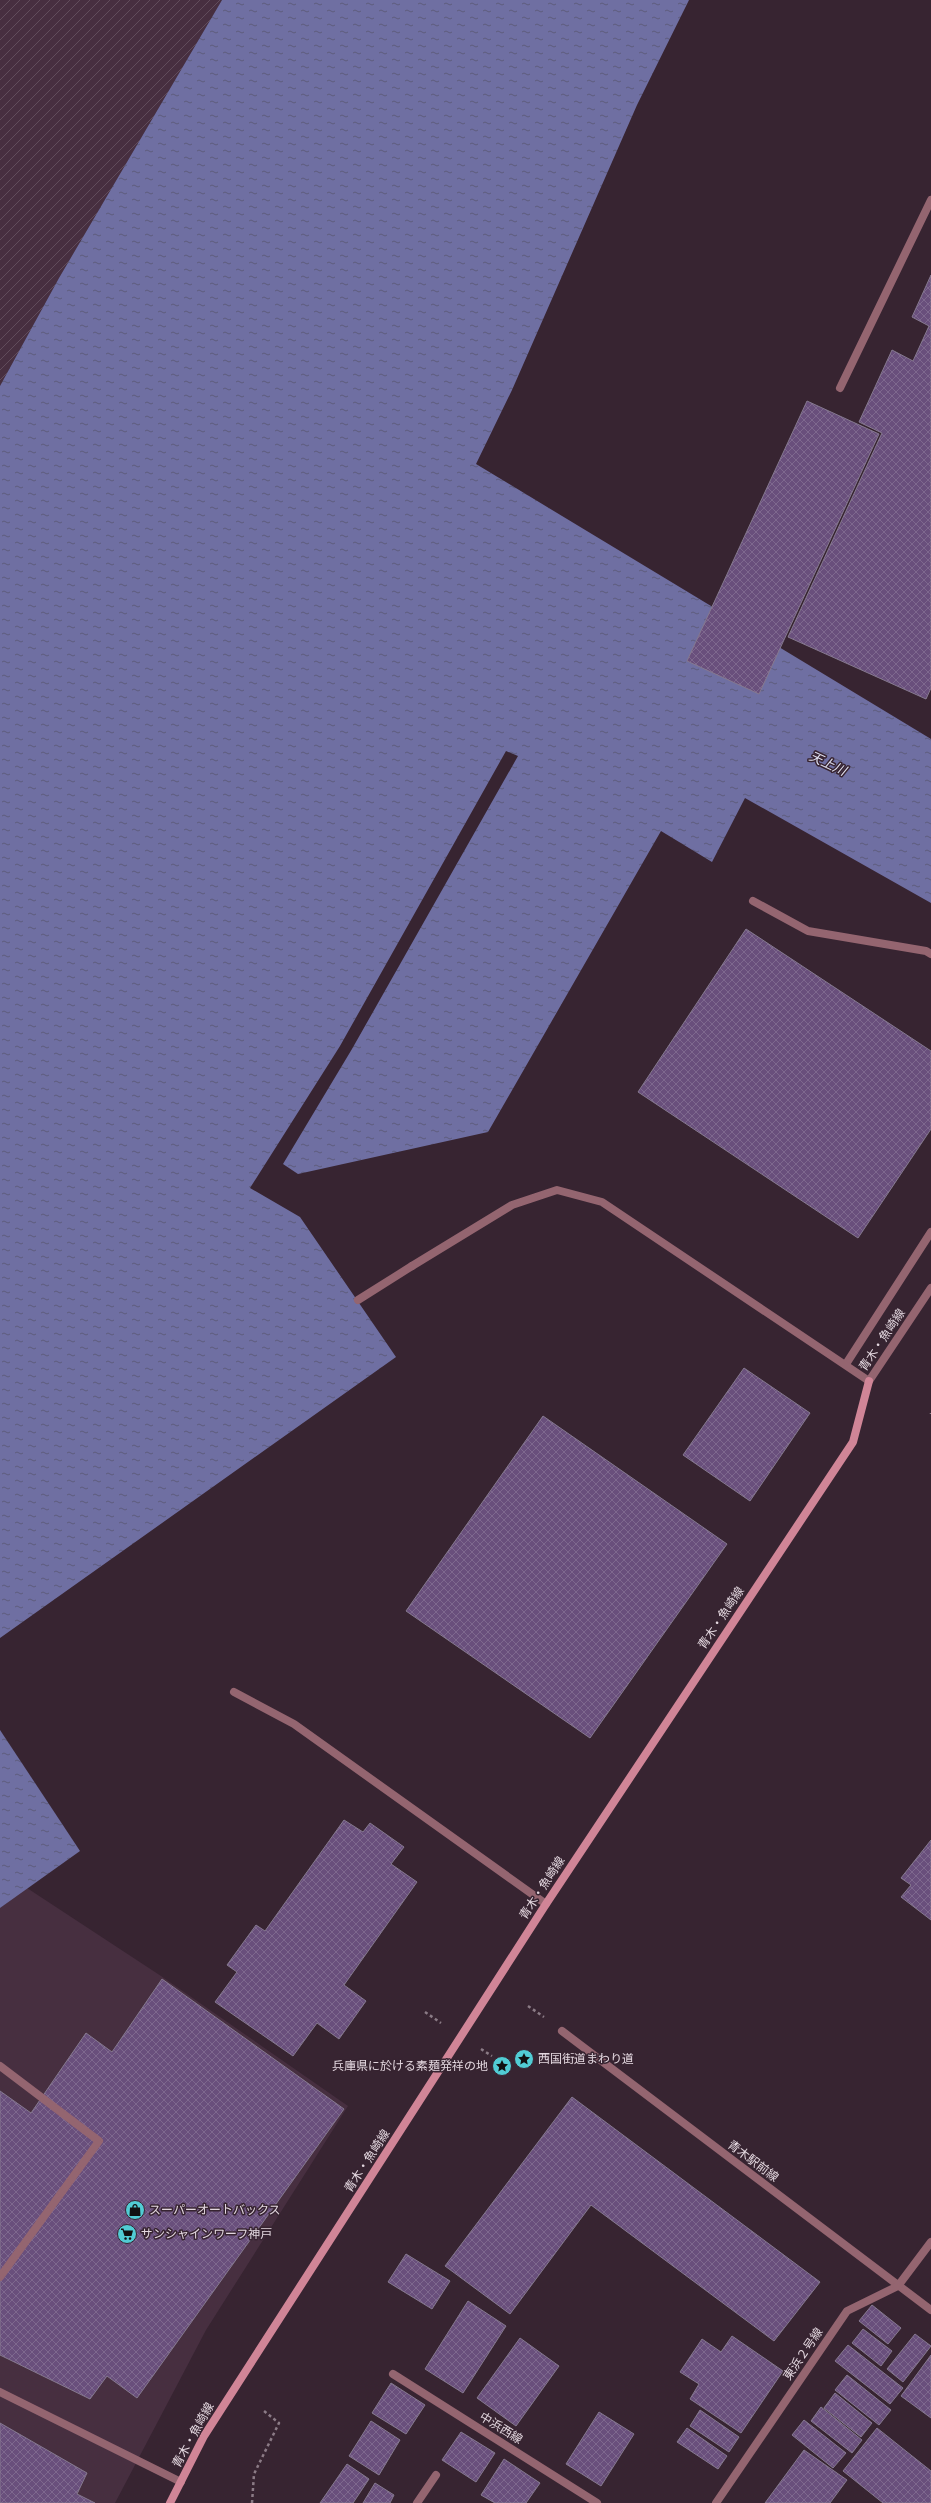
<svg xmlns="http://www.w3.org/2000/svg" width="931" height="2503" font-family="Signika,'Noto Sans JP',sans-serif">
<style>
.built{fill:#472f40}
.industrial{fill:url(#industrial-furrows)}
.water{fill:url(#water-ripples)}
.building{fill:url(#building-cross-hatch);stroke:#85798f}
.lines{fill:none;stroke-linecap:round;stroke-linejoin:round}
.path{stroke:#8b7b86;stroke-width:2.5;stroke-dasharray:3 3;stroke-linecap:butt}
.lane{stroke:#946570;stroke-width:8}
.street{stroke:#946570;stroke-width:8}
.secondary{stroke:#d08597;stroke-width:8}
.labels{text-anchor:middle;stroke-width:3;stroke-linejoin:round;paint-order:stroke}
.street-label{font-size:12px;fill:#e3d7df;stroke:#372431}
.poi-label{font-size:12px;fill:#e3d7df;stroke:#372431;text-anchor:start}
.water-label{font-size:13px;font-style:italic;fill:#e2e2f2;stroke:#372431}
</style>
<defs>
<pattern id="industrial-furrows" width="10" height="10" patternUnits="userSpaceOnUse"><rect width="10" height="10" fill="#472f40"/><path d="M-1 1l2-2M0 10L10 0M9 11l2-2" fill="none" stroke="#614c5b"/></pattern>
<pattern id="water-ripples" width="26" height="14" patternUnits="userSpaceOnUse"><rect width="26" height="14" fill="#6f6fa2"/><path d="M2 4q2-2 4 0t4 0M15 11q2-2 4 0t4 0" fill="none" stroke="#5e5c7c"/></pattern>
<pattern id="building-cross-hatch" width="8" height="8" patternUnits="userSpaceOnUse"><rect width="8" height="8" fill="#694f7c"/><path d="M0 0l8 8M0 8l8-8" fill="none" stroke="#7e688e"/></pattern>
</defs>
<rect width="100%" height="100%" fill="#372431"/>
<!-- built -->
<path class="built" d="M27 1888 161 1976 348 2106 206 2330 115 2503H0V1908Z"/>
<!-- industrial -->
<path class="industrial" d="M0 0H222L59 278 0 386Z"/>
<!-- water -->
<g class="water">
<path d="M222 0H689L637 105 512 390 476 464 931 739V903L745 798 712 862 661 831 488 1132 298 1174 283 1164 352 1049 518 756 506 751 340 1046 250 1188 300 1217 396 1357 0 1638V386L59 278Z"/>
<path d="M0 1730 80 1851 0 1908Z"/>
</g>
<!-- building -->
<g class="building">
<path d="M931 275V688L926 699 788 637 882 433 859 422 892 350 913 361 929 326 912 317Z"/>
<path d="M807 401 879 434 759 694 687 661Z"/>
<path d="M746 929 931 1051V1129L858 1238 638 1092Z"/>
<path d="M744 1368 810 1413 750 1501 683 1455Z"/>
<path d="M543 1416 727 1544 590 1738 406 1611Z"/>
<path d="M344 1820 363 1832 370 1823 404 1847 391 1864 417 1882 344 1985 366 2001 339 2039 317 2023 293 2056 215 2002 237 1972 227 1965 256 1925 265 1931Z"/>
<path d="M931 1840V1920L901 1897 911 1885 901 1878Z"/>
<path d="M162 1979 344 2109 137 2398 107 2376 90 2399 0 2355V2091L31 2113 86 2033 112 2052Z"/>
<path d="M572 2097 820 2282 774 2341 591 2205 510 2314 445 2266Z"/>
<path d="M406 2254 450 2281 432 2309 388 2282Z"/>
<path d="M468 2301 506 2326 463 2393 425 2369Z"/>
<path d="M872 2305 901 2328 888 2344 859 2321Z"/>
<path d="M863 2329 892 2351 881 2366 852 2343Z"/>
<path d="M915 2334 931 2346 903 2382 887 2369Z"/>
<path d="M732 2336 783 2371 741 2433 690 2399 699 2384 680 2372 702 2339 721 2352Z"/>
<path d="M520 2338 559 2366 516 2426 477 2398Z"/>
<path d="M848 2345 903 2388 890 2404 835 2361Z"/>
<path d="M931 2355V2418L901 2396Z"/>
<path d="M847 2375 891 2410 879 2425 835 2390Z"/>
<path d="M391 2383 425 2405 406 2434 372 2413Z"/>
<path d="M835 2393 872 2423 861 2437 824 2408Z"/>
<path d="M821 2407 862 2440 852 2453 811 2421Z"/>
<path d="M700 2410 739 2437 729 2452 690 2426Z"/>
<path d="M599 2412 634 2434 601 2486 566 2464Z"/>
<path d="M804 2420 846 2453 833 2468 792 2435Z"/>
<path d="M371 2421 400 2440 379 2475 349 2456Z"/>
<path d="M0 2423 87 2473 77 2494 95 2503H0Z"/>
<path d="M687 2428 727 2456 718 2469 677 2442Z"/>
<path d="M877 2428 931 2471V2503H883L843 2471Z"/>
<path d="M461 2432 495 2453 476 2482 442 2460Z"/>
<path d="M804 2450 847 2480 830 2503H765Z"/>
<path d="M504 2459 540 2483 526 2503H495L481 2495Z"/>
<path d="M347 2464 369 2479 353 2503H320Z"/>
<path d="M375 2483 394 2495 390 2503H363Z"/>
</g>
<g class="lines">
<!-- path -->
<g class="path">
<path d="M931 1414V1413"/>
<path d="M528 2006 544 2017"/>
<path d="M425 2012 441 2023"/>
<path d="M481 2049 492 2056"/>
<path d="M252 2503 254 2474 279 2423 264 2411"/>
</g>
<!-- lane -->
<g class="lane">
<path d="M840 388 931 200"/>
<path d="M753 901 808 931 926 951 931 954"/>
<path d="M358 1300 412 1266"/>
<path d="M846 1364 931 1232"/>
<path d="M0 2066 99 2141 0 2277"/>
<path d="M0 2392 181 2482"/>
<path d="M417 2503 436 2475"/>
</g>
<!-- street -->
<g class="street">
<path d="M412 1266 512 1205 557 1190 602 1202 869 1381 931 1288"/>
<path d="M234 1692 294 1724 546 1904"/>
<path d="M562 2031 931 2310"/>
<path d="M393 2374 597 2503"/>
<path d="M716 2503 847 2311 898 2286 931 2242"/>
</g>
<!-- secondary -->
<path class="secondary" d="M170 2503 204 2436 546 1904 853 1442 869 1381"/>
</g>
<!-- icons -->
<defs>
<g id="sight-disc" transform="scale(1)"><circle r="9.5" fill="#51ccd4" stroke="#372431"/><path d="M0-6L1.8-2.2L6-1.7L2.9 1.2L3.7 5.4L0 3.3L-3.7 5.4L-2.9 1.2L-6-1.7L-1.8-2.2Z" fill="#111"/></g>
<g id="shop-disc" transform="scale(1)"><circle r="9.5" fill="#51ccd4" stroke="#372431"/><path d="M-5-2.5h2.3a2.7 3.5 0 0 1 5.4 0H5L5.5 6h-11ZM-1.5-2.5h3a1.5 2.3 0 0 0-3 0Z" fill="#111"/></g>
<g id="supermarket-disc" transform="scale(1)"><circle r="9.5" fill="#51ccd4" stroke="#372431"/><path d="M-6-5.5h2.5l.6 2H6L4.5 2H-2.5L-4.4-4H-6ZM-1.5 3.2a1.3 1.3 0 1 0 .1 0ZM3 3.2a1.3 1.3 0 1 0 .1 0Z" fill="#111"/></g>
</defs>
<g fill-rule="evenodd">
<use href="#sight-disc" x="524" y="2059"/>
<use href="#sight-disc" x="502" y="2066"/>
<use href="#shop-disc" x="135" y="2210"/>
<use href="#supermarket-disc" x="127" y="2234"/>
</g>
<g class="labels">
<!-- street labels -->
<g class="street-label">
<text transform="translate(882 1340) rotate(-56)" y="4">青木・魚崎線</text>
<text transform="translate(721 1618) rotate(-56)" y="4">青木・魚崎線</text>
<text transform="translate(542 1888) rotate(-57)" y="4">青木・魚崎線</text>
<text transform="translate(367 2161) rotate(-57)" y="4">青木・魚崎線</text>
<text transform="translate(753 2161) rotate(37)" y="4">青木駅前線</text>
<text transform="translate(803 2354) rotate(-56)" y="4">東浜２号線</text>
<text transform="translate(501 2428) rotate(32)" y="4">中浜西線</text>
<text transform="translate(193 2435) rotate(-61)" y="4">青木・魚崎線</text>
</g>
<!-- poi labels -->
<g class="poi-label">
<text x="538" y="2063">西国街道まわり道</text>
<text x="488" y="2070" text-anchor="end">兵庫県に於ける素麺発祥の地</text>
<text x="149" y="2214">スーパーオートバックス</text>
<text x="141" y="2238">サンシャインワーフ神戸</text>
</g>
<!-- water labels -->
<g class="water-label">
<text transform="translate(828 763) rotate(25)" y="5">天上川</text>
</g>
</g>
</svg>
